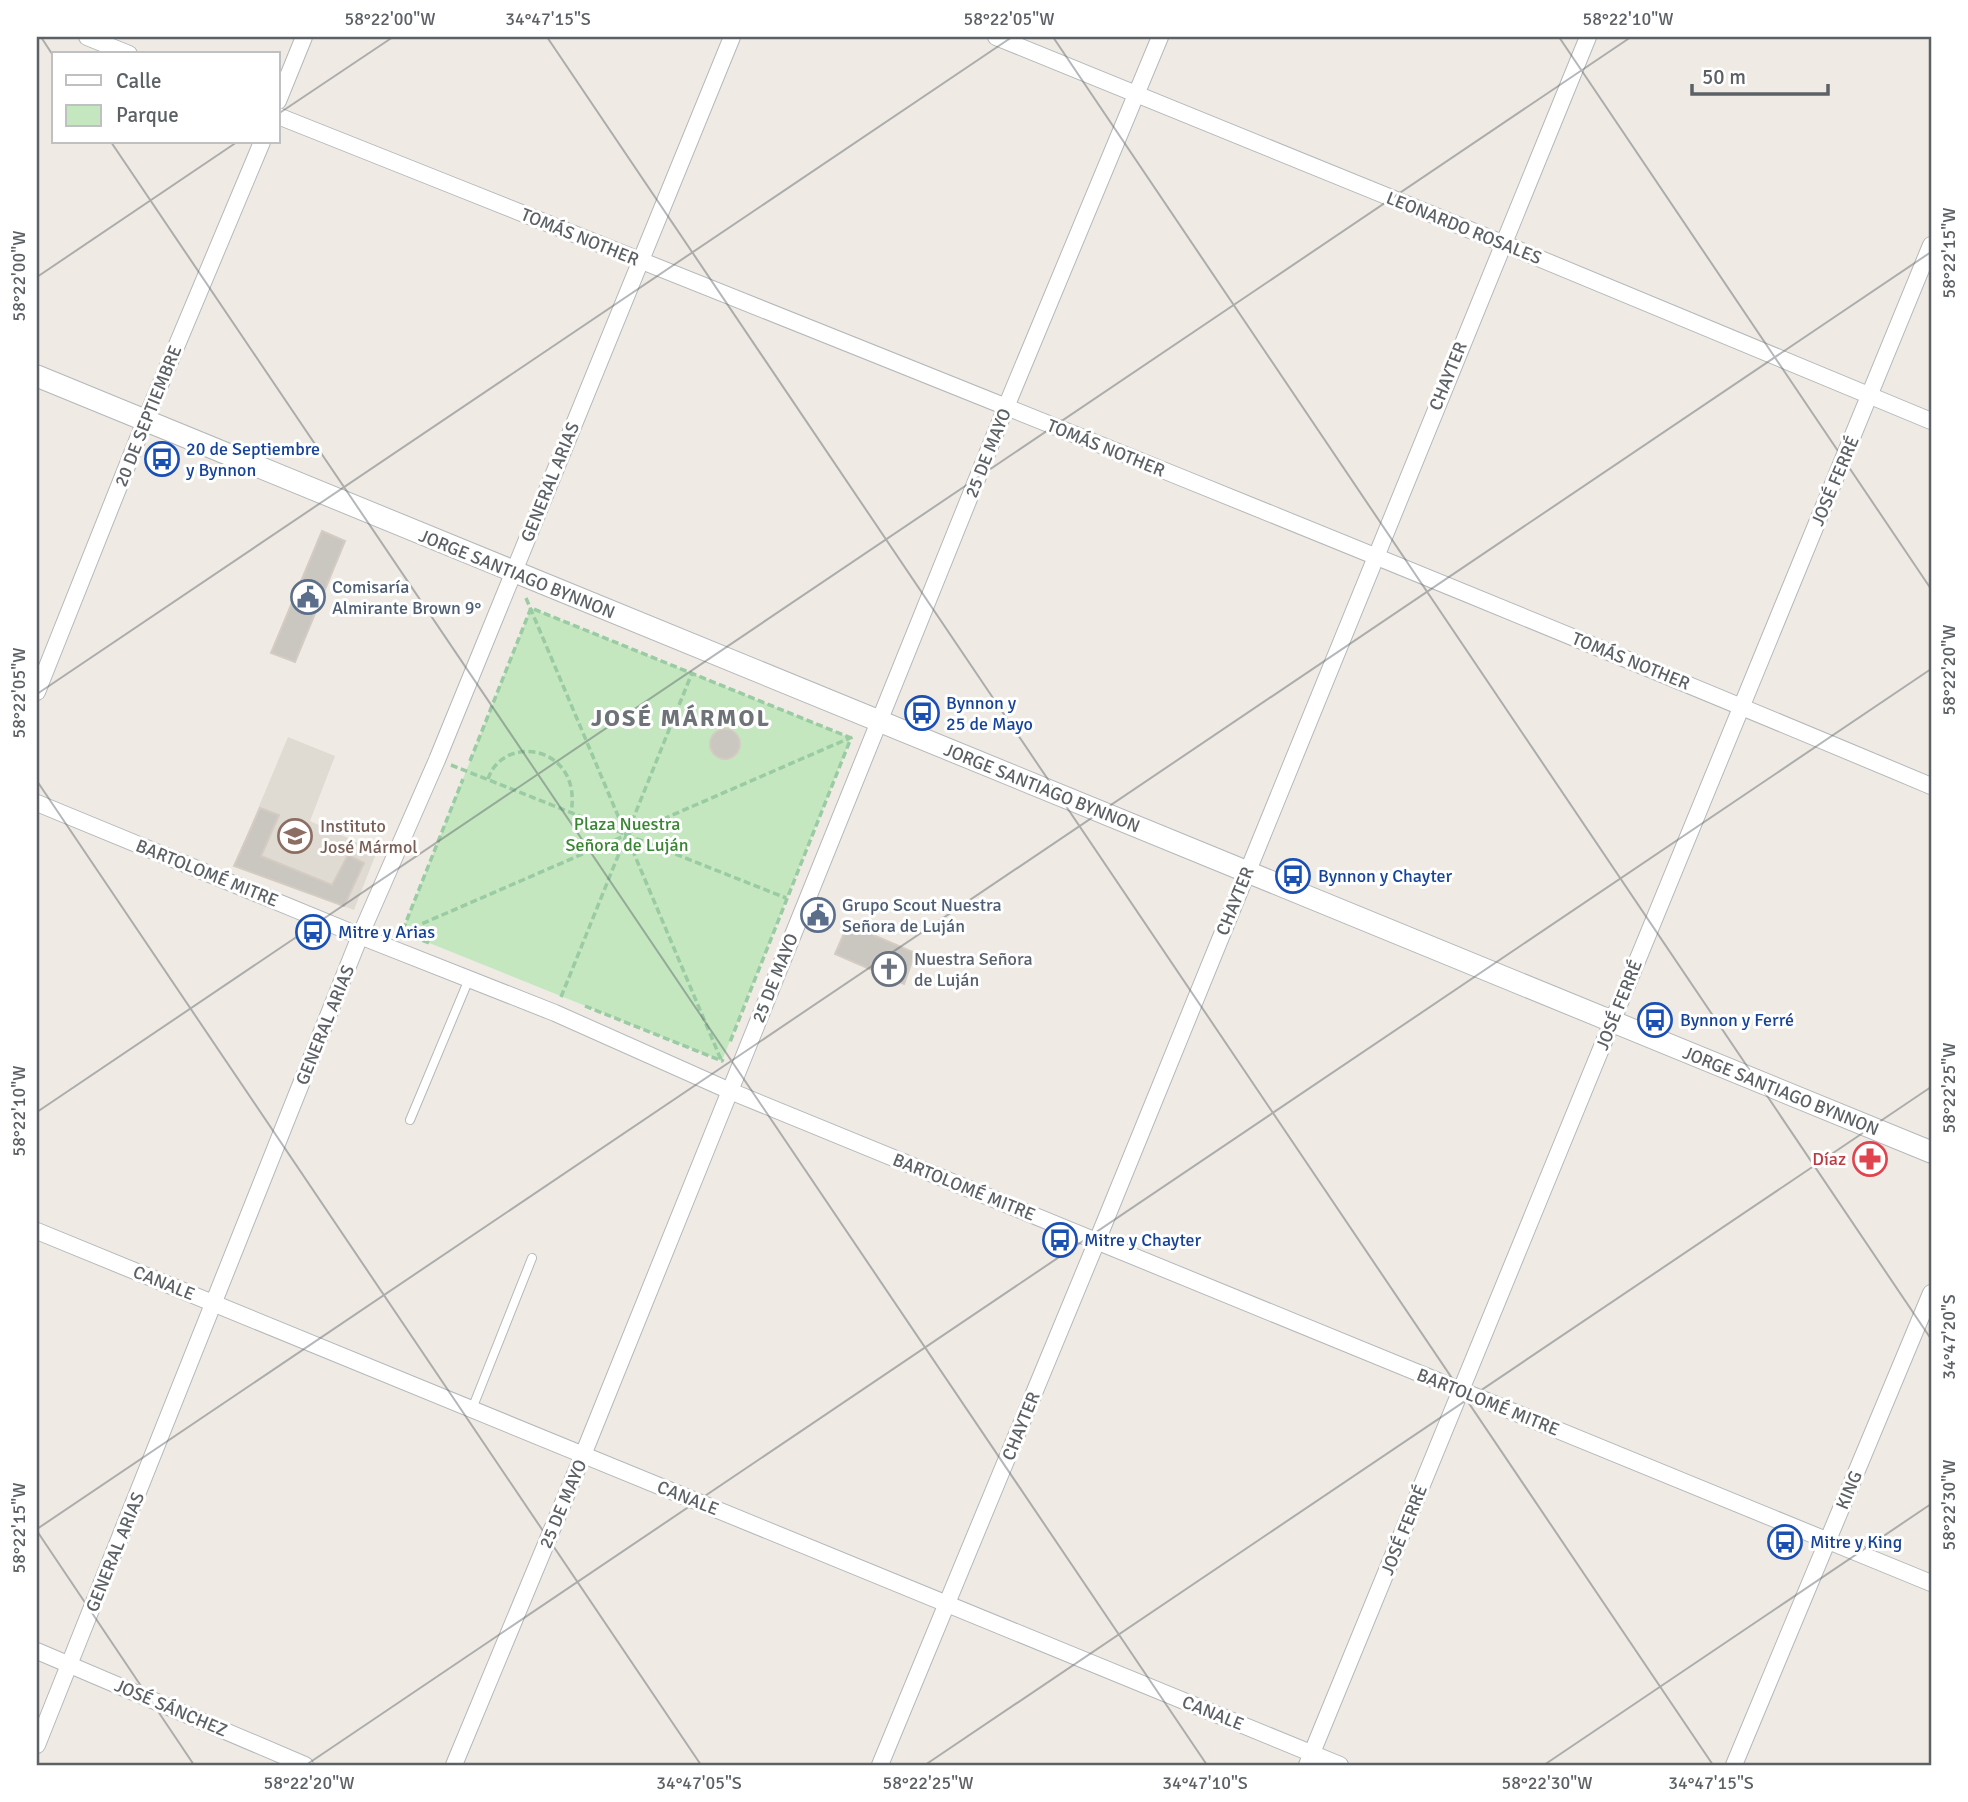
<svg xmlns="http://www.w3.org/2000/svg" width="1968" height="1802" font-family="Signika,sans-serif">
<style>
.education{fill:#dfdad2}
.green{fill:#c4e7c0}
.building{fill:#cac6c0;stroke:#d4ccc2;stroke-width:2}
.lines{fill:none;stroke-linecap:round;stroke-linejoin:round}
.service-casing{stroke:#b5b8bb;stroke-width:10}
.minor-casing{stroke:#b5b8bb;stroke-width:18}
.tertiary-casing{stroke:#b5b8bb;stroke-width:23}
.path{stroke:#9acba3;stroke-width:3.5;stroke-dasharray:7 3.5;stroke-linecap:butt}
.service{stroke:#fff;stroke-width:8}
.minor{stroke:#fff;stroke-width:16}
.tertiary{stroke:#fff;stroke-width:21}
.ticks{fill:none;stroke:#5c6165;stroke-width:2;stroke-opacity:0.45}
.labels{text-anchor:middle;stroke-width:6;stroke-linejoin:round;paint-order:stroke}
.street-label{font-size:18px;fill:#5c6165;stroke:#fff}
.transit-label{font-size:18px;fill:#164399;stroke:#fff;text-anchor:start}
.service-label{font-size:18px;fill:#4e5e75;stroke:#fff;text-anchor:start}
.park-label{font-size:18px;fill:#388632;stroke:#fff}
.education-label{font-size:18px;fill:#785e54;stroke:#fff;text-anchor:start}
.worship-label{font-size:18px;fill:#5b616d;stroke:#fff;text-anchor:start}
.health-label{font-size:18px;fill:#be3a42;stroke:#fff;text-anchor:end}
.district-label{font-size:24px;font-weight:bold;letter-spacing:2px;fill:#6d7377;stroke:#fff}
.neatline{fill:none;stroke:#5c6165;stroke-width:2.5}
.ticks-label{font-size:18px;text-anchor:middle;fill:#5c6165}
</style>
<rect width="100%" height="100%" fill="#efebe4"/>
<!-- education -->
<path class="education" d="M288 737 335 756 310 821 377 851 354 910 234 866Z"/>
<!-- green -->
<path class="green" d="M531 608 851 738 722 1061 402 932Z"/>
<!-- building -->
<g class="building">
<path d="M322 531 345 541 295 662 271 653Z"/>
<circle cx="725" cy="744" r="15"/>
<path d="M260 808 279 815 261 856 332 885 348 855 364 863 344 906 234 866Z"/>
<path d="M848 924 915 953 904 984 835 954Z"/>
</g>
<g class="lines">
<!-- service casing -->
<g class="service-casing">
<g id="service">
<path d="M410 1120 469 979"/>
<path d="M472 1409 532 1258"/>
</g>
</g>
<!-- minor casing -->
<g class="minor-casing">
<g id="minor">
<path d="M87 37 129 54"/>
<path d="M996 37 1502 243 1931 421"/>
<path d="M278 101 304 37"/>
<path d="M278 116C831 336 1383 556 1931 786"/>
<path d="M37 692 145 421 262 142"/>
<path d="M37 803 360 936 555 1013 730 1091 1931 1583"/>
<path d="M37 1231 1340 1765"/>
<path d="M37 1651 305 1765"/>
<path d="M37 1745 360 936 437 760 732 37"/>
<path d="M454 1765 583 1455 1006 407 1160 37"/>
<path d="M880 1765 1097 1241 1588 37"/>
<path d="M1307 1765 1931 245"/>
<path d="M1734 1765 1931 1293"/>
</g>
</g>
<!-- tertiary casing -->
<g class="tertiary-casing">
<path id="tertiary" d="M37 376 1931 1152"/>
</g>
<!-- path -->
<g class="path">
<path d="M526 598 722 1062"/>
<path d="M470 761 531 608 851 738 730 1042"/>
<path d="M451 765 786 898"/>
<path d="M488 779C503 733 583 745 571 813"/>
<path d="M403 932 852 737"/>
<path d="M429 943 402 932 463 779"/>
<path d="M561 997 692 673"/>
<path d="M585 1006 722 1061 723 1059"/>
</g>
<!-- service -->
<use href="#service" class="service"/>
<!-- minor -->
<use href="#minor" class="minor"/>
<!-- tertiary -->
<use href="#tertiary" class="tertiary"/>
</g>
<!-- ticks -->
<path class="ticks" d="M41 37 54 57M547 37 1713 1765M1053 37 1931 1339M1559 37 1931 589M278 114 393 37M111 142 1207 1765M37 277 237 142M37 694 1012 37M37 781 701 1765M37 1112 1631 37M37 1529 1931 252M37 1531 194 1765M306 1765 1931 669M925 1765 1931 1087M1544 1765 1931 1504"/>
<!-- icons -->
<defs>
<g id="bus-ring" transform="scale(1.75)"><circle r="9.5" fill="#fff" stroke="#1a4fb4" stroke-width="1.5"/><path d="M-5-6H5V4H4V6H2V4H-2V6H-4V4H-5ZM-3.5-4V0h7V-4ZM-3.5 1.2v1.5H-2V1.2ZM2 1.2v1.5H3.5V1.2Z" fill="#1a4fb4"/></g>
<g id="civic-ring" transform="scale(1.75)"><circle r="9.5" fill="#fff" stroke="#5c6f8a" stroke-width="1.5"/><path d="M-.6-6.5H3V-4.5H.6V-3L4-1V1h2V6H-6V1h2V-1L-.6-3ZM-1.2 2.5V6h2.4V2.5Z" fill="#5c6f8a"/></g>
<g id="school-ring" transform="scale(1.75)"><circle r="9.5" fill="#fff" stroke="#8d6e63" stroke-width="1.5"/><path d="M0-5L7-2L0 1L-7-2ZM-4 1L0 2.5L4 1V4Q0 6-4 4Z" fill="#8d6e63"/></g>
<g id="church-ring" transform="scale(1.75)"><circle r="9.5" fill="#fff" stroke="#6b7280" stroke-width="1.5"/><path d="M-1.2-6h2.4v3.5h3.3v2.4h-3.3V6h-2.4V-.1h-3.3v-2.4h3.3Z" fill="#6b7280"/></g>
<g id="pharmacy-ring" transform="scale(1.75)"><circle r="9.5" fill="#fff" stroke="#e0444e" stroke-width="1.5"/><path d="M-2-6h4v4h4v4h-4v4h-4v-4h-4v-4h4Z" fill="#e0444e"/></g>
</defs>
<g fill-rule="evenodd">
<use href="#bus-ring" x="162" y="459"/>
<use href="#civic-ring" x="308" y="597"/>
<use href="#bus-ring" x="922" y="713"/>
<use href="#school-ring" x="295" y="836"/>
<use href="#bus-ring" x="1293" y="876"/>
<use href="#civic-ring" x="818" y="915"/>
<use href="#bus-ring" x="313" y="932"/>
<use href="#church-ring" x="889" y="969"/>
<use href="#bus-ring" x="1655" y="1020"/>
<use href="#pharmacy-ring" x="1870" y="1159"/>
<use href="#bus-ring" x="1060" y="1240"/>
<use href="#bus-ring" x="1785" y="1542"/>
</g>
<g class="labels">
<!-- street labels -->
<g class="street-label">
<text transform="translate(1464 228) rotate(22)" y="6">LEONARDO ROSALES</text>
<text transform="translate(580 237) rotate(22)" y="6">TOMÁS NOTHER</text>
<text transform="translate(1448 376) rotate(-68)" y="6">CHAYTER</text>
<text transform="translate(148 416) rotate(-68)" y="6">20 DE SEPTIEMBRE</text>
<text transform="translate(1106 448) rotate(22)" y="6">TOMÁS NOTHER</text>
<text transform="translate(988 453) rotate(-68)" y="6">25 DE MAYO</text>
<text transform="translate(1835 481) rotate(-67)" y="6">JOSÉ FERRÉ</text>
<text transform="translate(550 482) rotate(-68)" y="6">GENERAL ARIAS</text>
<text transform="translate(517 574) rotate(22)" y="6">JORGE SANTIAGO BYNNON</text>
<text transform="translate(1631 661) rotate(22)" y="6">TOMÁS NOTHER</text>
<text transform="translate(1042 788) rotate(22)" y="6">JORGE SANTIAGO BYNNON</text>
<text transform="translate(207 873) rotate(22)" y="6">BARTOLOMÉ MITRE</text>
<text transform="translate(1235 901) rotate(-68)" y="6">CHAYTER</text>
<text transform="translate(775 978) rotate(-68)" y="6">25 DE MAYO</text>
<text transform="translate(1619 1005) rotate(-68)" y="6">JOSÉ FERRÉ</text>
<text transform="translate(325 1025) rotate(-68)" y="6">GENERAL ARIAS</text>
<text transform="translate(1781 1091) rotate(22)" y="6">JORGE SANTIAGO BYNNON</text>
<text transform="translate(964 1187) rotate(22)" y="6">BARTOLOMÉ MITRE</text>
<text transform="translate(164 1283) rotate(22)" y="6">CANALE</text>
<text transform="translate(1488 1402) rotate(22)" y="6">BARTOLOMÉ MITRE</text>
<text transform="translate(1021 1426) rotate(-68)" y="6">CHAYTER</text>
<text transform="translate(1849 1490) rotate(-67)" y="6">KING</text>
<text transform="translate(688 1498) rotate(22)" y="6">CANALE</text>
<text transform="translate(563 1504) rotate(-67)" y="6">25 DE MAYO</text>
<text transform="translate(1404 1530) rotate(-68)" y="6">JOSÉ FERRÉ</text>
<text transform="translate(115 1552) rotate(-68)" y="6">GENERAL ARIAS</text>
<text transform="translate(171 1708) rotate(23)" y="6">JOSÉ SÁNCHEZ</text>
<text transform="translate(1213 1713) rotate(22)" y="6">CANALE</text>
</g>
<!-- transit labels -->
<g class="transit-label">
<text x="186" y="455">20 de Septiembre<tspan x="186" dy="21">y Bynnon</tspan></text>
<text x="946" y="709">Bynnon y<tspan x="946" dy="21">25 de Mayo</tspan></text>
<text x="1318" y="882">Bynnon y Chayter</text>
<text x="338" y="938">Mitre y Arias</text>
<text x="1680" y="1026">Bynnon y Ferré</text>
<text x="1084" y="1246">Mitre y Chayter</text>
<text x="1810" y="1548">Mitre y King</text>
</g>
<!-- service labels -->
<g class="service-label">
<text x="332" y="593">Comisaría<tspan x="332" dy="21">Almirante Brown 9°</tspan></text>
<text x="842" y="911">Grupo Scout Nuestra<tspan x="842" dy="21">Señora de Luján</tspan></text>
</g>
<!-- park labels -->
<g class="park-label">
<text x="627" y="830">Plaza Nuestra<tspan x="627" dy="21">Señora de Luján</tspan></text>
</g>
<!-- education labels -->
<g class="education-label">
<text x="320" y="832">Instituto<tspan x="320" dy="21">José Mármol</tspan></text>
</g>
<!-- worship labels -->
<g class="worship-label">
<text x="914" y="965">Nuestra Señora<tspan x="914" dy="21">de Luján</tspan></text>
</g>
<!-- health labels -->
<g class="health-label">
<text x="1846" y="1165">Díaz</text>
</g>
<!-- district labels -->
<g class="district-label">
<text x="681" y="726">JOSÉ MÁRMOL</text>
</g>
</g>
<!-- border -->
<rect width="1968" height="1802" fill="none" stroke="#ffffff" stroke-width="77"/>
<!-- legend -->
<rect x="52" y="52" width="228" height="91" fill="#ffffff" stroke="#bec0c1" stroke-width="2"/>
<rect x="66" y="75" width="35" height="10" fill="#ffffff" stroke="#bec0c1" stroke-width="2"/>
<text x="116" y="88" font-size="21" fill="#5c6165">Calle</text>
<rect x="66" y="105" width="35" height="21" fill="#c4e7c0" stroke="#bec0c1" stroke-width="2"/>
<text x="116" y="122" font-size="21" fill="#5c6165">Parque</text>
<!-- scale -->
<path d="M1692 84v10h136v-10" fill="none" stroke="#5c6165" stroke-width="3.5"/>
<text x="1702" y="84" font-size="21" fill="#5c6165" stroke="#ffffff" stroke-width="5" paint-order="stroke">50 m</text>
<rect x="38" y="38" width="1892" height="1726" class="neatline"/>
<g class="ticks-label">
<text x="390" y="25">58°22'00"W</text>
<text x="548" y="25">34°47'15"S</text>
<text x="1009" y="25">58°22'05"W</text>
<text x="1628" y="25">58°22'10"W</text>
<text transform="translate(1949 253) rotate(-90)" y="6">58°22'15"W</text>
<text transform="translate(19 276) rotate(-90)" y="6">58°22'00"W</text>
<text transform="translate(1949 670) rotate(-90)" y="6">58°22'20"W</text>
<text transform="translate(19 693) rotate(-90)" y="6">58°22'05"W</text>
<text transform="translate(1949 1088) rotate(-90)" y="6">58°22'25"W</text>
<text transform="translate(19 1111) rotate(-90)" y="6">58°22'10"W</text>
<text transform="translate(1949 1337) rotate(-90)" y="6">34°47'20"S</text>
<text transform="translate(1949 1505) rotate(-90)" y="6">58°22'30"W</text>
<text transform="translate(19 1528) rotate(-90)" y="6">58°22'15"W</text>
<text x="309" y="1789">58°22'20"W</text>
<text x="699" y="1789">34°47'05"S</text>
<text x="928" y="1789">58°22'25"W</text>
<text x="1205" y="1789">34°47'10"S</text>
<text x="1547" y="1789">58°22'30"W</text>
<text x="1711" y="1789">34°47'15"S</text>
</g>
</svg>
